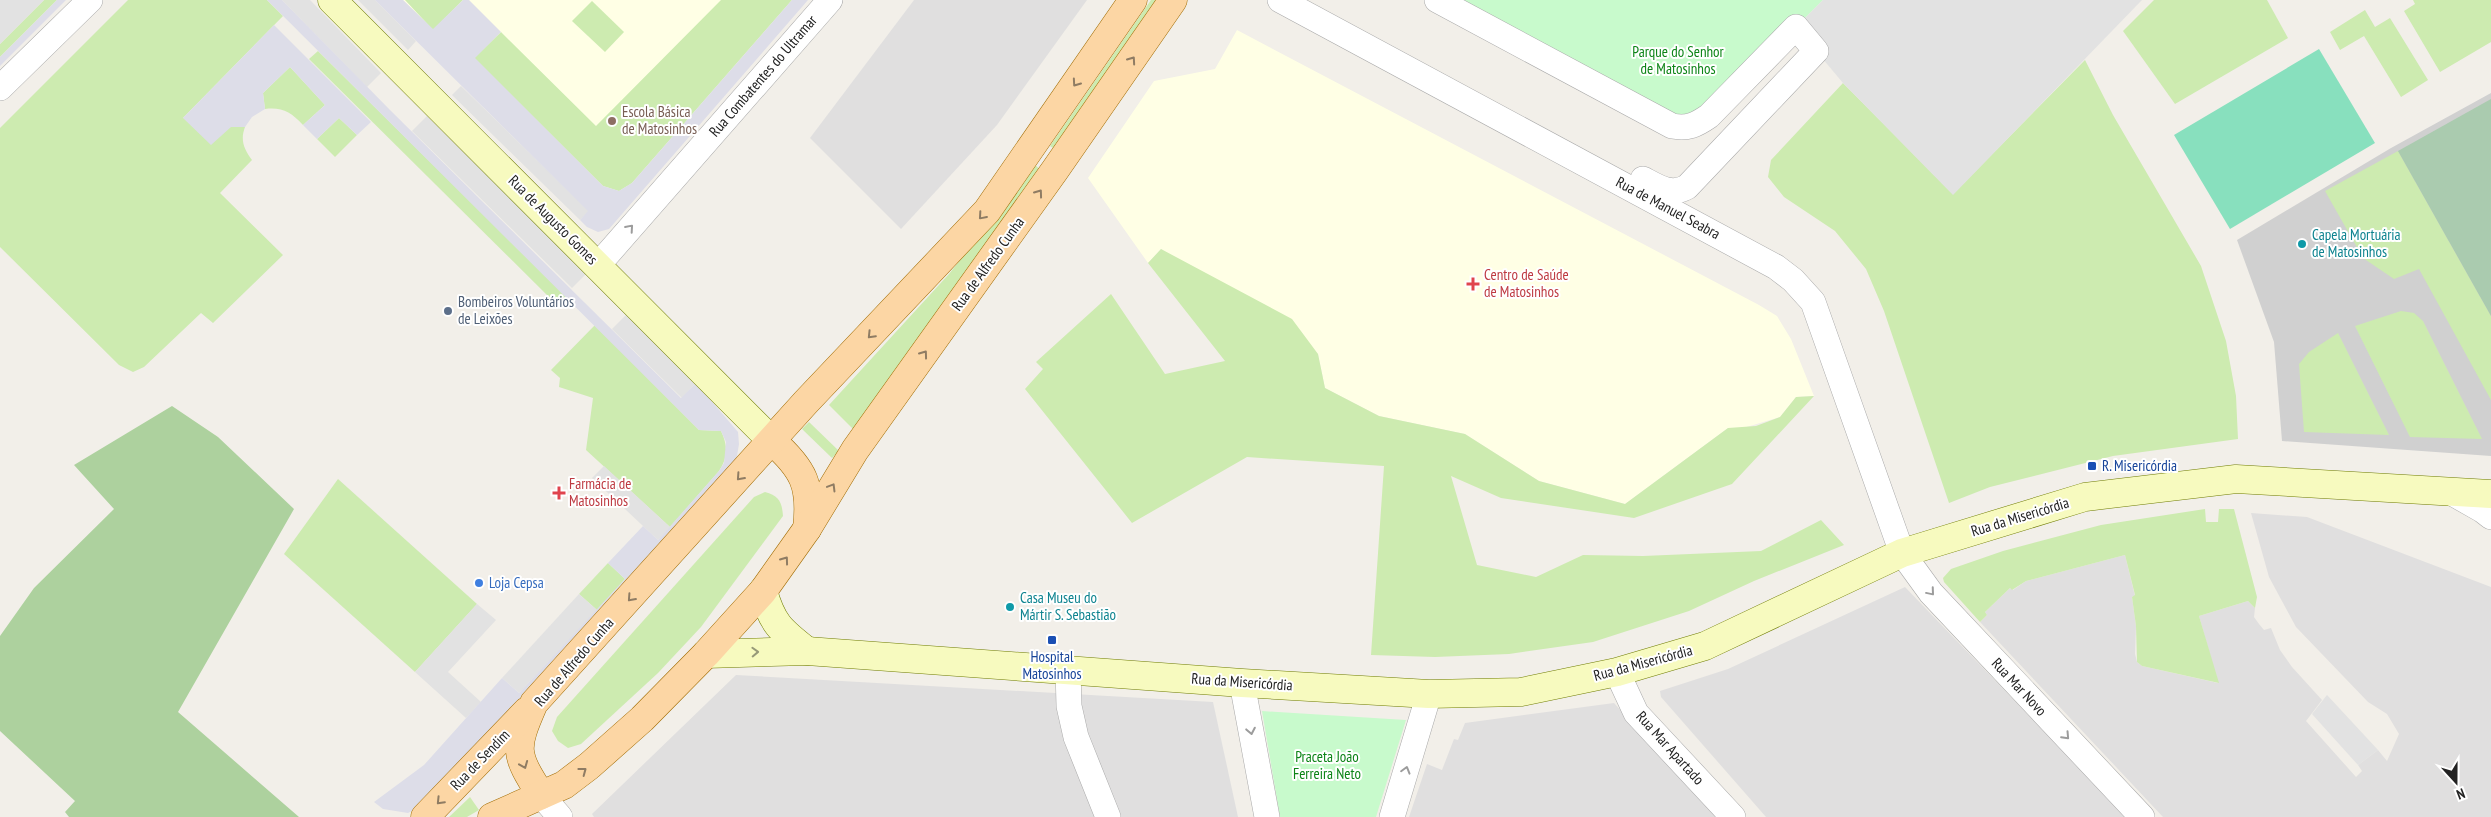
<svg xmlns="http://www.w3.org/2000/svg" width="2491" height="817" font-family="'PT Sans Narrow',sans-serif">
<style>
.residential{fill:#e0dfdf}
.education{fill:#ffffe5}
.religious{fill:#d0d0d0}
.grass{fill:#cdebb0}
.forest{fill:#add19e}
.cemetery{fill:#aacbaf}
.park{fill:#c8facc}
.pitch{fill:#88e0be}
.parking{fill:#e2e2e2}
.plaza{fill:#dddde8}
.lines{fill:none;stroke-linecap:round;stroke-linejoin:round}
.street-casing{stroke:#a9a9a9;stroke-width:26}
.secondary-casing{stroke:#707d05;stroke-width:29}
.primary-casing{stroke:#a06b00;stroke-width:29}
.street{stroke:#fff;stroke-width:25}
.secondary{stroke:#f7fabf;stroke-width:28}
.primary{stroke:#fcd6a4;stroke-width:28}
.oneway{stroke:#8f7c63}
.oneway2{stroke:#9c9c9c}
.oneway3{stroke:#979978}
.education-dot{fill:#8d6e63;stroke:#fff;stroke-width:2}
.culture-dot{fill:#0f9aa8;stroke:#fff;stroke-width:2}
.health-dot{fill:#e0444e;stroke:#fff;stroke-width:2}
.service-dot{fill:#5c6f8a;stroke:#fff;stroke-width:2}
.transit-dot{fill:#1a4fb4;stroke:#fff;stroke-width:2}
.shop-dot{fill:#3f7fe0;stroke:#fff;stroke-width:2}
.labels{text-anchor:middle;stroke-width:4;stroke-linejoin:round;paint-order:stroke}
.park-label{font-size:15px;fill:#0c8416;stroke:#fff}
.street-label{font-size:15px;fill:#222;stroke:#fff}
.education-label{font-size:15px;fill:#785e54;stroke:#fff;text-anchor:start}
.culture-label{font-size:15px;fill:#0d838f;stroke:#fff;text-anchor:start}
.health-label{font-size:15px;fill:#be3a42;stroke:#fff;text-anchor:start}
.service-label{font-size:15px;fill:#4e5e75;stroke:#fff;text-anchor:start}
.transit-label{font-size:15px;fill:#164399;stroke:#fff;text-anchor:start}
.shop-label{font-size:15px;fill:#366cbe;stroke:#fff;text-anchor:start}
</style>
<rect width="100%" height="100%" fill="#f2efe9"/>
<!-- residential -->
<g class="residential">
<path d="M914 0H1087L997 125 901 229 810 138Z"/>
<path d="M2251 513 2307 517 2491 587V817H2163L1980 622 1987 615 1985 612 2010 588 2013 590 2026 581 2125 555 2135 596 2132 597 2136 626 2135 654 2137 662 2142 666 2218 683 2199 616 2248 601 2255 608 2254 617 2259 624 2264 630 2271 628 2280 650 2292 667 2322 700 2306 721 2356 777 2362 771 2358 765 2378 750 2387 761 2399 734 2387 714 2368 702 2296 627 2269 577Z"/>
<path d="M1905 587 2090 779 2127 817H1766L1661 697 1660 691 1728 669Z"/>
<path d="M736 675 1213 702 1238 817H594L592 814Z"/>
<path d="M1614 703 1719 817H1409L1427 764 1442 770 1454 739 1458 740 1465 723Z"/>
</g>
<!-- education -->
<g class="education">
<path d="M403 0H792L632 183 433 30Z"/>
<path d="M1237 30 1759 305 1777 316 1791 339 1814 396 1796 397 1780 417 1740 429 1728 428 1625 504 1539 481 1465 434 1379 416 1325 388 1318 354 1161 249 1148 263 1088 178 1154 81 1215 69Z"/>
</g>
<!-- religious -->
<path class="religious" d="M2491 93V456L2282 441 2274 342 2237 240 2391 148Z"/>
<!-- grass -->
<g class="grass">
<path d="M44 0H57L0 57V44Z"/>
<path d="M128 0H267L283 16 183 118 245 127C240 140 244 149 252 160L220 193 283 255 213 323 201 313 144 367 133 372 119 365 0 247V128Z"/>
<path d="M405 0H463L433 30Z"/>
<path d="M721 0H792L632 183 619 191 603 186 474 58 501 32 596 126Z"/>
<path d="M1151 0H1159L1056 150 1050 146Z"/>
<path d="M2154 0H2267L2288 38 2175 104 2123 31Z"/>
<path d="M2413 0H2491V42L2440 72 2404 11 2415 4Z"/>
<path d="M592 1 624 32 605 52 572 21Z"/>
<path d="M2365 10 2375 27 2390 18 2428 80 2401 97 2364 36 2340 50 2330 32Z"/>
<path d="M318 51 567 297 559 303 552 300 309 59Z"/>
<path d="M2085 60 2113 115 2201 266 2226 341 2236 396 2238 439 2113 456 1990 487 1949 503 1884 311 1866 269 1835 231 1784 197 1768 177 1771 160 1843 83 1953 194Z"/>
<path d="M290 67 325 105 303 125C291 112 282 107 265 109L263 93Z"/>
<path d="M339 118 357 135 335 157 317 139Z"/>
<path d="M2398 151 2491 316V400L2419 269 2394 279 2363 258 2325 191Z"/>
<path d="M1035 165 1042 171 853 429 829 405 949 274Z"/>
<path d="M1161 249 1292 319 1318 354 1325 388 1379 416 1465 434 1539 481 1625 504 1728 428 1756 426 1780 417 1796 397 1814 396 1732 484 1634 518 1501 498 1451 476 1477 565 1536 577 1583 555 1643 556 1761 551 1821 520 1844 545 1754 581 1689 611 1593 642 1509 654 1435 657 1371 655 1384 466 1247 457 1132 523 1025 389 1043 369 1036 362 1111 294 1165 374 1225 361 1148 263Z"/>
<path d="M2401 311 2414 313 2423 321 2482 439 2410 437 2355 326Z"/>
<path d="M595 325 699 430 721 431C728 446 728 457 719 471L670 527 586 450 593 398 559 387 560 378 551 370Z"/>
<path d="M2338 333 2389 435 2304 432 2299 364 2309 352Z"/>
<path d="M809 422 839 451 832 458 802 429Z"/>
<path d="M338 479 477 604 415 672 284 554Z"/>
<path d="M765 492C779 496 782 502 783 516L701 627 658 673 581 744 568 748 558 741 552 731 557 717 754 497Z"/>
<path d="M2205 509 2206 522H2218L2219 509H2234L2257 597 2255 608 2248 601 2199 616 2219 683 2142 666 2137 662 2136 626 2132 597 2135 595 2125 555 2026 581 2012 590 2010 588 1985 612 1987 615 1980 622 1944 582 1943 578 1951 569 2003 551 2101 525Z"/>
<path d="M608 563 625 579 597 610 579 594Z"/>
<path d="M470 797 479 810 467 817H449Z"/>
</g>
<!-- forest -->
<path class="forest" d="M172 406 218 437 294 509 178 712 299 817H69L65 812 75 801 0 731V636L34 588 114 509 74 465Z"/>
<!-- cemetery -->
<path class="cemetery" d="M2491 99V316L2398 151Z"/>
<!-- park -->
<g class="park">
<path d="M1461 0H1823L1796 27 1684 128Z"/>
<path d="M1262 711 1406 720 1376 817H1280Z"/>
</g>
<!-- pitch -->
<path class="pitch" d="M2319 49 2375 143 2230 229 2174 135Z"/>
<!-- parking -->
<g class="parking">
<path d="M0 0H44L0 44Z"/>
<path d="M282 0H310L381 73 367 87Z"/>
<path d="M358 0H375L416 41 408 50Z"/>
<path d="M1823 0H2142L1953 195 1843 83 1796 27Z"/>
<path d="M461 86 589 211 580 220 452 95Z"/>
<path d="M427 116 587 273 572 288 412 131Z"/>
<path d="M626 315 696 383 682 398 612 329Z"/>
<path d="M604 466 670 527 658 540 592 478Z"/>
<path d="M579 594 597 610 519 693 502 678Z"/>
<path d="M477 604 496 620 448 672 481 702 466 718 415 672Z"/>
<path d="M2327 695 2378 750 2358 765 2312 714Z"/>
</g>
<!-- plaza -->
<g class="plaza">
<path d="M57 0H66L0 66V57Z"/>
<path d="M267 0H282L390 110 681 398 696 383 738 432 739 444 737 456 728 477 419 807 408 813 383 809 374 802 424 765 502 678 519 693 625 579 608 563 643 526 658 540 719 471 724 463 726 442 721 431 699 430Z"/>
<path d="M375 0H403L433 29 463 0H469L501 32 475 58 603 186 619 191 632 183 792 0H808L609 229 598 232 587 227 580 220 588 211Z"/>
<path d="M274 25 371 122 357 135 339 118 317 139 303 125 325 105 290 67 263 93 265 109 252 117 245 127H231L211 145 183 118Z"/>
</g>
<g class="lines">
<!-- street casing -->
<g class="street-casing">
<g id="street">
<path d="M1280 0 1776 267 1793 280 1813 302 1902 553 1931 593 2142 817"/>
<path d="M1437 0 1672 126C1688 129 1696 125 1709 116L1796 27 1816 51 1687 187C1671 196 1658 187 1643 179"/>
<path d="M0 88 90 0"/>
<path d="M598 265 830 0"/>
<path d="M2452 493 2482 510 2491 517"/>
<path d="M1068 669 1069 706 1076 737 1108 817"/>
<path d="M1617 672 1636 713 1733 817"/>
<path d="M1242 683 1267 817"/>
<path d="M541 795 560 817"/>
<path d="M1392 817 1429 694"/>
</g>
</g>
<!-- secondary casing -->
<g class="secondary-casing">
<g id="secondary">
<path d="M332 0 772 441"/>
<path d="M763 591C772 623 780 630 807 651"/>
<path d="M706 654 807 651 1242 683 1429 694 1521 692 1617 672 1705 646 1902 553 2085 497 2236 479 2491 494"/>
</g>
</g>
<!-- primary casing -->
<g class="primary-casing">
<g id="primary">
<path d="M772 441C804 469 812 486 807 529"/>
<path d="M541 795C514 753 514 749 534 703L806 402 987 211 1133 0"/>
<path d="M425 817 527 711"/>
<path d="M492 817 564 785 589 766 642 719 706 654 763 591 807 529 855 450 1055 170 1173 0"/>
</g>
</g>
<!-- street -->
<use href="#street" class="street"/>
<!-- secondary -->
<use href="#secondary" class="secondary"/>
<!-- primary -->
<use href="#primary" class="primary"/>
</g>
<!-- one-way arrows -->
<defs><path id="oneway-chevron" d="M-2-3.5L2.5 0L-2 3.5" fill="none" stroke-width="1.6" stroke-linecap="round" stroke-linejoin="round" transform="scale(1.25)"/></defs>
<g class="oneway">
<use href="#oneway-chevron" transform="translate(1132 60) rotate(-55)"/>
<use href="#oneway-chevron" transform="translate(1076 83) rotate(125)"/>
<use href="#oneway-chevron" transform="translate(1039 193) rotate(-54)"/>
<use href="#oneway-chevron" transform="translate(982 216) rotate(131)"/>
<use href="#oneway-chevron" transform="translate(871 335) rotate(134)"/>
<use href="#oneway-chevron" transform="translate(924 354) rotate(-54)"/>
<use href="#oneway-chevron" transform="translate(740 477) rotate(132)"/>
<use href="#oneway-chevron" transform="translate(832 487) rotate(-59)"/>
<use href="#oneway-chevron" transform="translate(785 560) rotate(-54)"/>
<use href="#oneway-chevron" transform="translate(631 598) rotate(132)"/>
<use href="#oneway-chevron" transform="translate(524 765) rotate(68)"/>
<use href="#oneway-chevron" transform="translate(583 771) rotate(-37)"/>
<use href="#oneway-chevron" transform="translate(440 801) rotate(134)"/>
</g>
<g class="oneway2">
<use href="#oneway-chevron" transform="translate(630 228) rotate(-49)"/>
<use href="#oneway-chevron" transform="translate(1931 592) rotate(50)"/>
<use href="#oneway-chevron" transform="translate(1251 731) rotate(79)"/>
<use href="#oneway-chevron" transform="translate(2066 736) rotate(47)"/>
<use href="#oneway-chevron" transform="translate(1406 770) rotate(-74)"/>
</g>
<use class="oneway3" href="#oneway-chevron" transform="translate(755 652) rotate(-2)"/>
<!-- markers -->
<circle class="education-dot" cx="612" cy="121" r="5"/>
<g class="culture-dot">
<circle cx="2302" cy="244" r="5"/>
<circle cx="1010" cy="607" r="5"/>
</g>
<g class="health-dot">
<path d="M1470.5 276.5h5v5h5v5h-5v5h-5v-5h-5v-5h5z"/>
<path d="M556.5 485.5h5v5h5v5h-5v5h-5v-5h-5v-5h5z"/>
</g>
<circle class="service-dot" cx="448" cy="311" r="5"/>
<g class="transit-dot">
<rect x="2087" y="461" width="10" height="10" rx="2.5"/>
<rect x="1047" y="635" width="10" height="10" rx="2.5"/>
</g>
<circle class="shop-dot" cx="479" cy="583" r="5"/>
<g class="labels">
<!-- park labels -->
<g class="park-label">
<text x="1678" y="57">Parque do Senhor<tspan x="1678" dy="17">de Matosinhos</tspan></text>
<text x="1327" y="762">Praceta João<tspan x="1327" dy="17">Ferreira Neto</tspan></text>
</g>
<!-- street labels -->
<g class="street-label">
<text transform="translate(763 76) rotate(-49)" y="5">Rua Combatentes do Ultramar</text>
<text transform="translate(1668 208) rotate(28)" y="5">Rua de Manuel Seabra</text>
<text transform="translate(553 220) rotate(45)" y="5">Rua de Augusto Gomes</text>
<text transform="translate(988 264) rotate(-54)" y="5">Rua de Alfredo Cunha</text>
<text transform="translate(2020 517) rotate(-17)" y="5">Rua da Misericórdia</text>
<text transform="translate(574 662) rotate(-49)" y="5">Rua de Alfredo Cunha</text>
<text transform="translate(1643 663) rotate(-15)" y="5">Rua da Misericórdia</text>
<text transform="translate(1242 682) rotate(4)" y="5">Rua da Misericórdia</text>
<text transform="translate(2019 687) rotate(47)" y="5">Rua Mar Novo</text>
<text transform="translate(1670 748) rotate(48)" y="5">Rua Mar Apartado</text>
<text transform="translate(480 760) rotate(-46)" y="5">Rua de Sendim</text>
</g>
<!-- education labels -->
<g class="education-label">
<text x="622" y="117">Escola Básica<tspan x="622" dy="17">de Matosinhos</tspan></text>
</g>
<!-- culture labels -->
<g class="culture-label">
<text x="2312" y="240">Capela Mortuária<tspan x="2312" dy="17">de Matosinhos</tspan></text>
<text x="1020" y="603">Casa Museu do<tspan x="1020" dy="17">Mártir S. Sebastião</tspan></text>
</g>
<!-- health labels -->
<g class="health-label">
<text x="1484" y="280">Centro de Saúde<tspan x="1484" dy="17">de Matosinhos</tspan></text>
<text x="569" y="489">Farmácia de<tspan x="569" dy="17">Matosinhos</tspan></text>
</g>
<!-- service labels -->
<g class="service-label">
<text x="458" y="307">Bombeiros Voluntários<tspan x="458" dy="17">de Leixões</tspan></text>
</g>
<!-- transit labels -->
<g class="transit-label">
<text x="2102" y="471">R. Misericórdia</text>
<text x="1052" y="662" text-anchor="middle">Hospital<tspan x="1052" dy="17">Matosinhos</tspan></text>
</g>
<!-- shop labels -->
<g class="shop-label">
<text x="489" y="588">Loja Cepsa</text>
</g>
</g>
<!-- north arrow -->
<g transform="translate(2456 782) rotate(159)" stroke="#ffffff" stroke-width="4" paint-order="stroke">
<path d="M0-4L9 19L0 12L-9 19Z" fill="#222222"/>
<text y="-8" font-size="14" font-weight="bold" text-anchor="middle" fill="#222222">N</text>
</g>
</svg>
